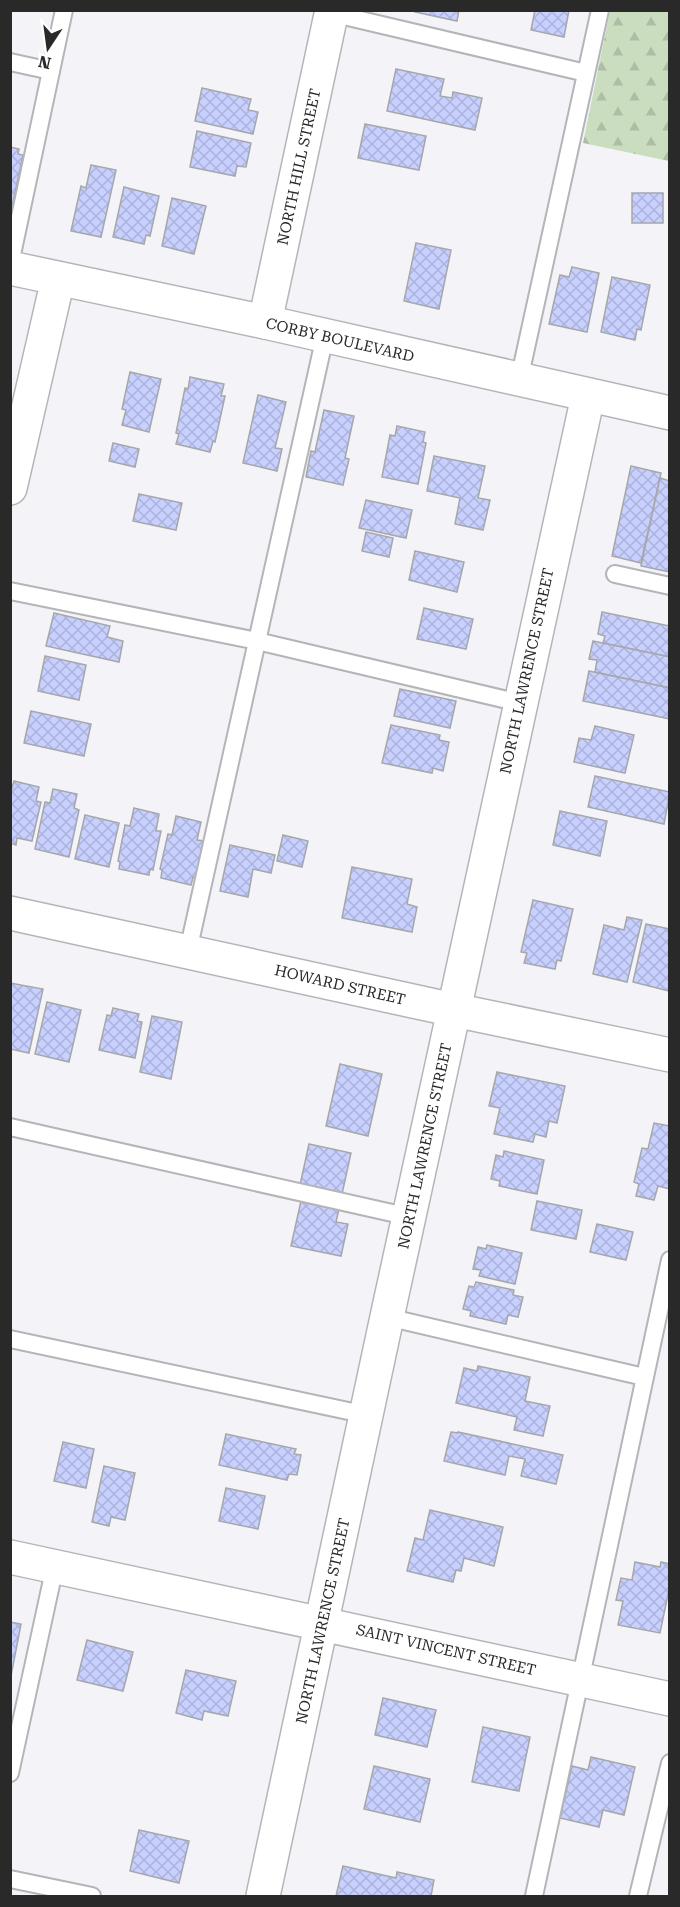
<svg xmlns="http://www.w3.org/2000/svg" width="680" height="1907" font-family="'Roboto Serif',serif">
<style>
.forest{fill:url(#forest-firs)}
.building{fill:url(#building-cross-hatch);stroke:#a6a7aa;stroke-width:1.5}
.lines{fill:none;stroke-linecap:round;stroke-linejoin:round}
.service-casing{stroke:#b4b5b8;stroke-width:20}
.minor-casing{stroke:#b4b5b8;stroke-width:36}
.tertiary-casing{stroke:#b4b5b8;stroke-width:36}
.service{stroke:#fff;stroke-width:16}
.minor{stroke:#fff;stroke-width:33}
.tertiary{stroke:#fff;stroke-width:33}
.labels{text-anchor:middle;stroke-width:4.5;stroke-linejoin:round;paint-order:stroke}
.street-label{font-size:15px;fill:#29292a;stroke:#fff}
</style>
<defs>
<pattern id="forest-firs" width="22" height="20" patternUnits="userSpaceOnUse" patternTransform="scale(1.5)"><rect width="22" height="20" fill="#caddbf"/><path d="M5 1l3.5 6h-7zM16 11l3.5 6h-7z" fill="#aebea4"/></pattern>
<pattern id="building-cross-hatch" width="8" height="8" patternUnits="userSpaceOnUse" patternTransform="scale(1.5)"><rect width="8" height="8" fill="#c7d0fe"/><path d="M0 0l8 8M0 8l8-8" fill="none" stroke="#abb3da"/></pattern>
</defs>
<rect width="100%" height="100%" fill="#f4f4f8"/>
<!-- forest -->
<path class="forest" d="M610 11H669V161L583 143Z"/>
<!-- building -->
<g class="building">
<path d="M416 10H459L457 21 415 12Z"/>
<path d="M535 10H569L564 37 531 30Z"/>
<path d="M396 69 444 79 440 96 452 98 453 92 482 98 475 130 387 111Z"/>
<path d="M202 88 251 99 248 110 258 112 253 134 195 121Z"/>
<path d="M365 124 426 136 419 170 358 158Z"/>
<path d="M197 131 251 143 246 167 237 166 235 176 190 167Z"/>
<path d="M10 147 19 149 18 154 23 155 12 207H10Z"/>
<path d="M91 165 116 170 101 237 71 231 81 186 86 188Z"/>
<path d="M124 187 159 196 150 236 146 235 144 244 113 237Z"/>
<rect x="632" y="193" width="31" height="30"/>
<path d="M172 198 206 206 194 254 162 246Z"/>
<path d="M416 243 451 250 439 309 404 301Z"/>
<path d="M572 267 599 273 587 332 549 324 560 275 569 277Z"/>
<path d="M612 277 650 285 641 330 637 329 635 340 601 332Z"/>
<path d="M130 372 161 379 149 432 122 425 126 410 122 409Z"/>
<path d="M190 377 224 384 221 396H225L215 442 213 441 210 452 176 444 179 434 176 433 185 388 188 389Z"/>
<path d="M258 395 286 402 275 448 282 449 277 471 243 463Z"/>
<path d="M324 410 354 416 345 458 349 459 343 485 306 477 311 451 315 452Z"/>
<path d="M397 426 425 432 423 442 426 443 418 484 382 477 390 435 395 436Z"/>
<path d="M113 443 139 449 135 467 109 461Z"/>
<path d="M434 456 485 466 478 498 490 500 483 530 455 524 460 498 427 491Z"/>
<path d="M631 466 661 473 641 563 612 556Z"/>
<path d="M660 478 670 481V572L641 566Z"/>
<path d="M139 494 182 503 176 530 133 521Z"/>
<path d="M366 500 412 510 406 538 359 528Z"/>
<path d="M366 532 393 538 389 557 362 551Z"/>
<path d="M415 551 464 562 457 592 409 580Z"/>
<path d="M424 608 473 619 466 649 417 639Z"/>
<path d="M602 612 670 626V657L603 643 605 636 598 634Z"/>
<path d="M54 613 110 626 107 637 123 641 119 662 46 646Z"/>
<path d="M593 641 670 657V688L595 672 597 660 589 659Z"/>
<path d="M45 656 86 665 79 700 38 691Z"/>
<path d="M589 671 670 688V719L583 701Z"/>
<path d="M400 689 456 701 450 728 394 716Z"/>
<path d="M31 711 91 724 84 756 24 743Z"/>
<path d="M391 725 440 735 439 740 449 742 443 771 433 768 432 773 382 763Z"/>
<path d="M595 726 634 735 625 773 574 762 579 738 591 740Z"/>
<path d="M595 776 670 792 664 824 588 807Z"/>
<path d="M14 781 39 787 36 801 41 802 32 841 17 838 16 845 10 843V794Z"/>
<path d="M53 789 77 794 74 808 79 810 69 857 35 849 45 802 50 803Z"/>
<path d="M134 808 159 814 156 831H161L153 870 150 869 149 875 119 869 120 862 118 861 125 825 130 826Z"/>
<path d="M560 811 607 821 600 856 553 845Z"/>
<path d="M85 815 119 823 109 867 75 859Z"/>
<path d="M176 816 201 822 197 840 204 841 195 878 193 877 191 885 161 878 162 870 160 869 168 834 172 835Z"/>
<path d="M283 835 308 841 302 867 277 861Z"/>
<path d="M230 845 275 855 271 873 253 869 248 897 220 891Z"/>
<path d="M352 867 412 879 407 904 417 907 412 932 342 918Z"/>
<path d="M533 900 573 909 561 961 557 960 555 969 524 963 527 953 521 952Z"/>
<path d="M627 917 642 920 627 982 593 974 604 925 624 930Z"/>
<path d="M646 924 670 929 669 991 633 982Z"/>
<path d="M10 983 43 989 29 1053 10 1049Z"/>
<path d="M47 1002 81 1010 69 1062 35 1054Z"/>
<path d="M113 1008 139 1014 137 1021 142 1022 135 1058 99 1050 107 1015 111 1016Z"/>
<path d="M152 1016 182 1022 171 1079 140 1072Z"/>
<path d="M340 1064 382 1074 368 1136 326 1126Z"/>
<path d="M497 1072 565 1086 557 1123 549 1121 546 1137 535 1134 533 1142 494 1134 500 1108 489 1106Z"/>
<path d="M654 1123 670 1126V1189L658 1186 654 1200 636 1196 639 1184 634 1182 642 1148 648 1149Z"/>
<path d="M309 1144 351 1153 342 1194 300 1185Z"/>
<path d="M504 1151 544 1160 537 1194 499 1186 500 1181 491 1179 496 1155 503 1157Z"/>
<path d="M301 1201 339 1209 336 1222 348 1224 341 1256 291 1246Z"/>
<path d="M537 1201 582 1210 576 1239 531 1230Z"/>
<path d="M597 1224 633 1232 626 1260 590 1252Z"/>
<path d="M487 1245 522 1253 515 1284 479 1276 481 1270 473 1269 478 1247 486 1249Z"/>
<path d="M476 1282 514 1290 513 1295 523 1297 518 1317 508 1315 506 1324 470 1316 471 1311 463 1309 469 1286 474 1287Z"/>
<path d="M478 1366 530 1377 525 1401 550 1406 543 1436 514 1430 517 1417 456 1403 464 1368 477 1371Z"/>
<path d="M451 1432 458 1433V1432L563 1455 556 1484 521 1476 525 1459 509 1456 505 1475 444 1461Z"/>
<path d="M226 1434 296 1449 294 1454 301 1455 297 1475 289 1474 287 1480 219 1465Z"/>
<path d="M63 1442 94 1449 86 1488 54 1481Z"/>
<path d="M104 1466 135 1473 125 1520 111 1517 109 1526 92 1522Z"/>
<path d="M226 1488 265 1496 258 1529 219 1521Z"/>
<path d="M430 1510 503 1527 494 1566 464 1558 461 1571 456 1570 453 1582 407 1571 415 1538 423 1540Z"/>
<path d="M635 1562 660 1567 661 1562 670 1564V1585L660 1633 618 1625 623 1601 616 1600 621 1578 632 1580Z"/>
<path d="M10 1622 21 1624 10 1681Z"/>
<path d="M87 1640 133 1652 123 1691 77 1680Z"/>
<path d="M186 1670 236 1681 228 1716 204 1711 202 1720 176 1713Z"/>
<path d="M383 1698 436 1710 427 1747 375 1735Z"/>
<path d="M483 1727 530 1737 519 1791 472 1782Z"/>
<path d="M591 1757 635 1767 624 1815 603 1810 599 1827 560 1818 572 1766 588 1770Z"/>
<path d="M374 1766 430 1779 420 1822 364 1809Z"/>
<path d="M139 1830 189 1841 179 1883 130 1871Z"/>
<path d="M343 1866 396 1878 397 1872 434 1880 431 1896H336Z"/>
</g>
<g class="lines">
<!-- service casing -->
<g class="service-casing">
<g id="service">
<path d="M331 13 586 73"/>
<path d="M10 62 51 71"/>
<path d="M10 264 64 10"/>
<path d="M519 380 600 10"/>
<path d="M615 574 670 586"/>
<path d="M10 591 257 641 520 703"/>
<path d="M188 951 325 336"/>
<path d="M10 1127 410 1217"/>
<path d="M387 1317 644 1377"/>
<path d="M10 1339 367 1415"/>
<path d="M10 1773 55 1566"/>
<path d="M10 1879 92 1896"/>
<path d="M534 1896 670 1260"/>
<path d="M638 1896 670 1763"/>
</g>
</g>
<!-- minor casing -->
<g class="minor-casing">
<g id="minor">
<path d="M10 268 265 322 670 413"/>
<path d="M265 322 332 10"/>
<path d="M10 488 58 279"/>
<path d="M10 1557 670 1699"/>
<path d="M263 1896 387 1317 588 396"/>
</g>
</g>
<!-- tertiary casing -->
<g class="tertiary-casing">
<path id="tertiary" d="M10 913 454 1010 670 1055"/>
</g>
<!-- service -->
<use href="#service" class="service"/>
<!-- minor -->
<use href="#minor" class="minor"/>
<!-- tertiary -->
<use href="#tertiary" class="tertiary"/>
</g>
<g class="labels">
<!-- street labels -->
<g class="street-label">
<text transform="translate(299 167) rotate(-78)" y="5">NORTH HILL STREET</text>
<text transform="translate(340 340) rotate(13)" y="5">CORBY BOULEVARD</text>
<text transform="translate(527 671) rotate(-78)" y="5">NORTH LAWRENCE STREET</text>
<text transform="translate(340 985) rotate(13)" y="5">HOWARD STREET</text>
<text transform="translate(425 1146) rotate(-78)" y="5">NORTH LAWRENCE STREET</text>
<text transform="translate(323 1621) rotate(-78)" y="5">NORTH LAWRENCE STREET</text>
<text transform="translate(446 1650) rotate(13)" y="5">SAINT VINCENT STREET</text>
</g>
</g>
<!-- border -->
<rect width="680" height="1907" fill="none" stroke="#29292a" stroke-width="24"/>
<!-- north arrow -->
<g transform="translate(48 48) rotate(193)" stroke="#ffffff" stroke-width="4.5" paint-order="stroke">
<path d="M0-4.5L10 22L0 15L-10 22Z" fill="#29292a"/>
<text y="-9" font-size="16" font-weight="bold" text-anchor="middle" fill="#29292a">N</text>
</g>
</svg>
